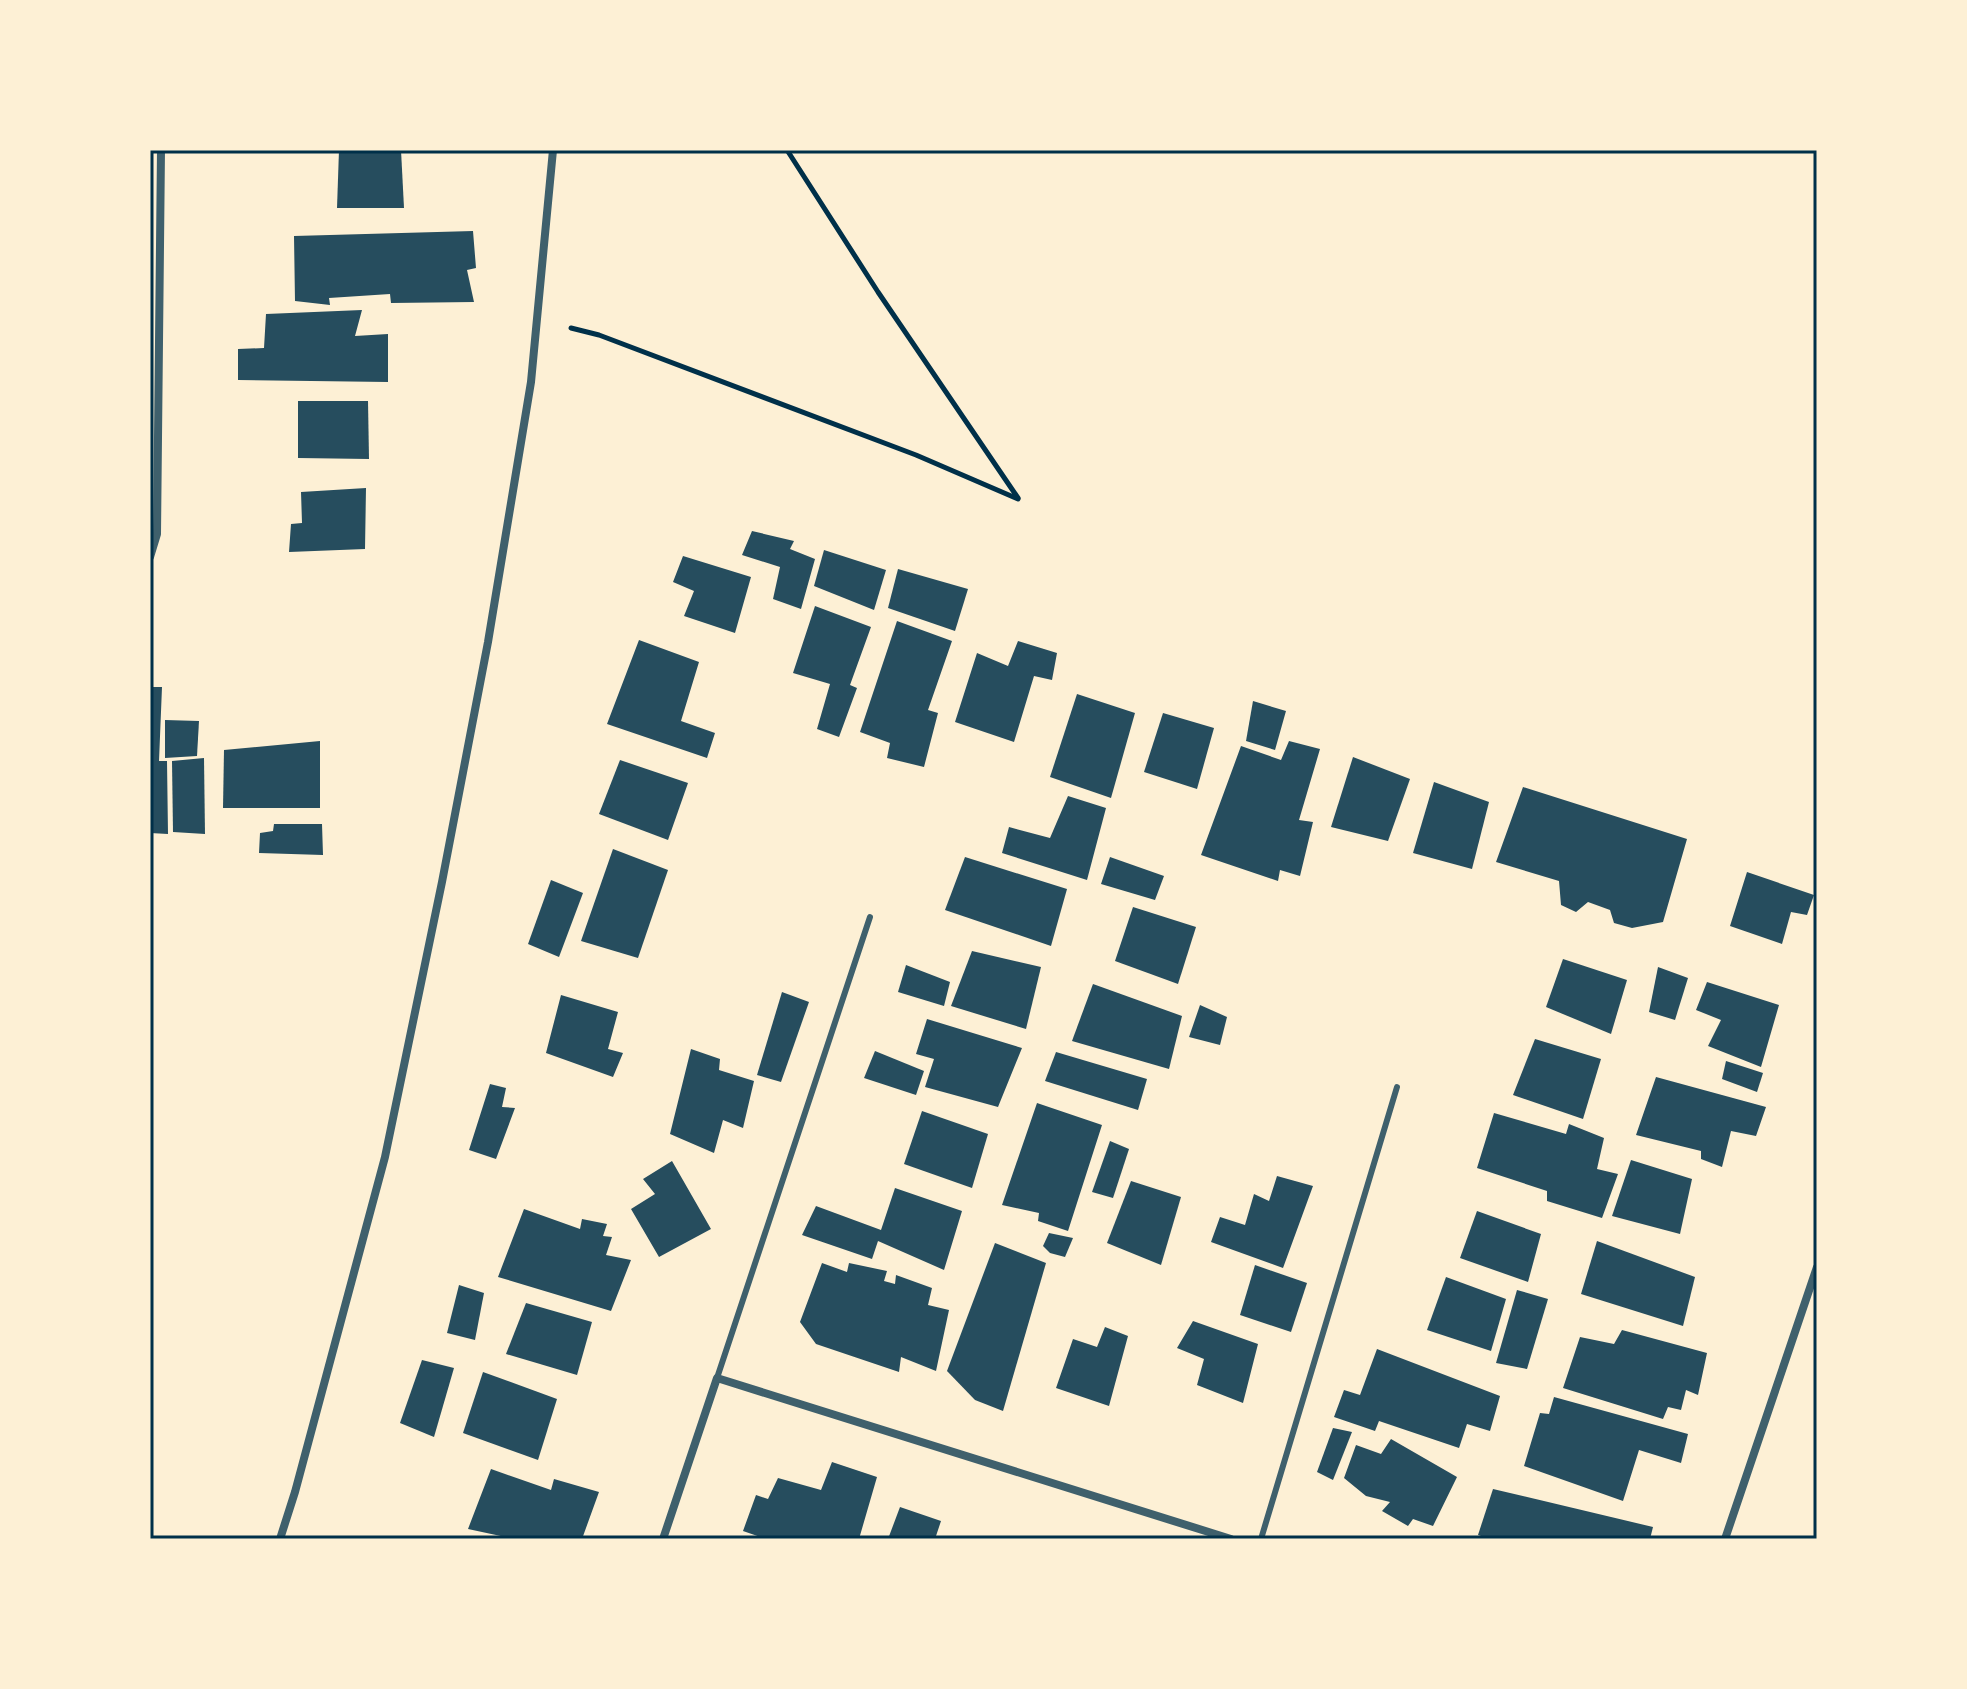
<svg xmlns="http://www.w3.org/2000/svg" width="1967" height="1689" font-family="Inter,sans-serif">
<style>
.building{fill:#264d5e}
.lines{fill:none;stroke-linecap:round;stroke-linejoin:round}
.path{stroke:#003049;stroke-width:5}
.service{stroke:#3f606c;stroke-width:6}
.minor{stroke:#3f606c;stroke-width:8}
.neatline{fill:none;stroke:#003049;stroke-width:3}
</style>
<rect width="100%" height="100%" fill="#fdf0d5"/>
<!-- building -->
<g class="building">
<path d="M339 150H401L404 208H337Z"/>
<path d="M473 231 476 268 467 270 474 302 391 303 390 294 329 298 330 305 295 301 294 236Z"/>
<path d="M362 310 355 336 388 334V382L238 380V349L264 348 266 314Z"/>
<path d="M298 401H368L369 459 298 458Z"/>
<path d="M366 488 365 549 289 552 291 524 302 523 301 492Z"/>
<path d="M752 531 794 541 790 549 815 559 801 609 773 599 780 567 742 555Z"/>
<path d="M824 550 886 570 874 610 814 586Z"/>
<path d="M683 556 751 577 735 633 684 616 694 591 673 582Z"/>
<path d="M898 569 968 589 955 631 888 608Z"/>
<path d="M815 606 871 627 850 685 857 688 839 737 817 729 830 684 793 673Z"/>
<path d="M897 621 952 641 928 710 938 713 924 767 887 758 890 743 860 732Z"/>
<path d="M639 640 699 662 681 721 715 733 707 758 607 724Z"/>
<path d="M1018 641 1057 653 1052 680 1034 676 1014 742 955 722 977 653 1008 666Z"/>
<path d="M150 687H162L159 761H167L168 834 150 833Z"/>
<path d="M1077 694 1135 713 1111 798 1050 777Z"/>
<path d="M1253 701 1286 711 1275 750 1246 741Z"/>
<path d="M1163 713 1214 728 1197 789 1144 772Z"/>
<path d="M165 720 199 721 197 756 165 758Z"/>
<path d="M320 741V808H223L224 750Z"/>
<path d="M1289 741 1320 749 1299 820 1313 822 1300 876 1280 870 1278 881 1201 855 1241 746 1281 760Z"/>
<path d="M1353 757 1410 779 1388 841 1331 827Z"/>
<path d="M204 758 205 834 173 832 172 761Z"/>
<path d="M620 760 688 783 668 840 599 814Z"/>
<path d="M1434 782 1489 802 1472 869 1413 853Z"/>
<path d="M1523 787 1687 839 1663 922 1632 928 1614 923 1610 910 1588 902 1576 912 1561 905 1559 881 1496 862Z"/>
<path d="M1068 796 1106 808 1087 880 1002 853 1009 827 1050 838Z"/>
<path d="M274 824H322L323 855 259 853 260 833 273 831Z"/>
<path d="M613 849 668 870 638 958 581 941Z"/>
<path d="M965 857 1067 889 1051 946 945 910Z"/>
<path d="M1110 857 1164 876 1155 900 1101 884Z"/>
<path d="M1747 872 1814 895 1807 915 1791 912 1782 944 1730 926Z"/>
<path d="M551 880 583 893 559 957 528 944Z"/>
<path d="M1133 907 1196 927 1178 984 1115 961Z"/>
<path d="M972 951 1041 967 1026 1029 951 1006Z"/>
<path d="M1563 959 1627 980 1611 1034 1546 1007Z"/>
<path d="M906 965 950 982 944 1006 898 992Z"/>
<path d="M1658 967 1688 978 1675 1020 1649 1012Z"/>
<path d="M1707 982 1779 1005 1761 1067 1708 1046 1721 1020 1696 1010Z"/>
<path d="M1093 984 1182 1016 1169 1069 1072 1041Z"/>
<path d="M782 992 809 1002 781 1082 757 1075Z"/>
<path d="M561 995 618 1012 608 1049 623 1053 613 1077 546 1053Z"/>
<path d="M1200 1005 1227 1017 1220 1045 1189 1037Z"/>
<path d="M927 1019 1022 1048 998 1107 925 1087 934 1059 916 1054Z"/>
<path d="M1535 1039 1601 1059 1583 1119 1513 1095Z"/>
<path d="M691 1049 720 1059 719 1070 754 1081 743 1128 723 1120 714 1153 670 1134Z"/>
<path d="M875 1051 924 1071 916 1095 864 1078Z"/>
<path d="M1056 1052 1147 1079 1138 1110 1045 1081Z"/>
<path d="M1726 1061 1763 1073 1757 1092 1722 1079Z"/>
<path d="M1656 1077 1766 1107 1756 1136 1731 1131 1722 1167 1701 1159V1151L1636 1135Z"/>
<path d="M490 1084 506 1088 502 1107 515 1108 496 1159 469 1150Z"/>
<path d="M1037 1103 1102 1125 1068 1231 1038 1221 1039 1213 1002 1205Z"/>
<path d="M922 1111 988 1134 972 1188 904 1164Z"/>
<path d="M1494 1113 1566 1134 1569 1124 1604 1138 1597 1169 1618 1174 1602 1218 1547 1201V1191L1477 1168Z"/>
<path d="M1110 1141 1129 1149 1113 1198 1092 1192Z"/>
<path d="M1631 1160 1692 1179 1680 1234 1612 1216Z"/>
<path d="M672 1161 711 1229 659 1257 631 1209 655 1194 643 1179Z"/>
<path d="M1277 1176 1313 1186 1283 1268 1211 1242 1220 1217 1245 1225 1254 1194 1269 1201Z"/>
<path d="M1131 1181 1181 1197 1161 1265 1107 1243Z"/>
<path d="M895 1188 962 1211 944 1270 878 1241 872 1259 802 1235 816 1206 881 1230Z"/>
<path d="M524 1209 580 1229 582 1219 607 1224 603 1236 612 1237 606 1255 631 1260 611 1311 498 1277Z"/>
<path d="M1477 1211 1541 1234 1528 1282 1460 1258Z"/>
<path d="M1049 1233 1073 1238 1065 1257 1050 1253 1043 1246Z"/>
<path d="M1597 1241 1695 1277 1683 1326 1581 1294Z"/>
<path d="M995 1243 1046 1263 1003 1411 975 1400 947 1371Z"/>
<path d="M822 1263 847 1272 849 1263 887 1271 884 1281 895 1284 896 1275 932 1288 928 1305 949 1310 936 1371 901 1357 899 1372 816 1344 800 1322Z"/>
<path d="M1255 1265 1307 1283 1291 1332 1240 1315Z"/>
<path d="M1446 1277 1506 1299 1491 1351 1427 1330Z"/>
<path d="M459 1285 484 1293 475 1340 447 1333Z"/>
<path d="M1517 1290 1548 1299 1527 1369 1496 1363Z"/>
<path d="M526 1303 592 1322 577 1375 506 1354Z"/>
<path d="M1193 1321 1258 1344 1243 1403 1197 1385 1204 1359 1177 1348Z"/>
<path d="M1105 1327 1128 1336 1109 1406 1056 1388 1073 1339 1097 1347Z"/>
<path d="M1622 1330 1707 1353 1698 1395 1686 1390 1681 1410 1668 1407 1663 1419 1563 1388 1580 1337 1614 1344Z"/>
<path d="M1377 1349 1500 1396 1490 1431 1467 1424 1459 1448 1379 1421 1375 1431 1334 1417 1344 1390 1360 1395Z"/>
<path d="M422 1360 454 1368 434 1437 400 1423Z"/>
<path d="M483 1372 557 1399 538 1460 463 1433Z"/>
<path d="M1554 1397 1688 1434 1681 1463 1639 1450 1623 1501 1524 1466 1540 1413 1549 1414Z"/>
<path d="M1333 1428 1352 1432 1333 1480 1317 1472Z"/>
<path d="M1391 1439 1457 1477 1433 1526 1413 1519 1408 1526 1382 1511 1390 1502 1366 1496 1344 1478 1356 1445 1381 1454Z"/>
<path d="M832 1462 877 1477 859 1539H766L743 1531 756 1495 768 1499 778 1478 821 1490Z"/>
<path d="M491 1469 551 1490 554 1479 599 1492 582 1539H515L468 1529Z"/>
<path d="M1493 1489 1653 1527 1650 1539H1490L1478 1535Z"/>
<path d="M900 1507 941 1521 935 1539H888Z"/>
</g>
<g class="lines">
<!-- path -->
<g class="path">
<path d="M787 150 878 292 1018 498"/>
<path d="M571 328 599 335 916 455 1018 499"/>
</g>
<!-- service -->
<g class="service">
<path d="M717 1378 870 917"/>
<path d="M1261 1539 1397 1087"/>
</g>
<!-- minor -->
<g class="minor">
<path d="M150 557 157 534 161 150"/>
<path d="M280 1539 295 1492 385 1157 442 882 488 642 531 382 553 150"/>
<path d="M663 1539 717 1378 1231 1539"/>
<path d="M1725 1539 1817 1267"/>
</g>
</g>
<!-- border -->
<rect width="1967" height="1689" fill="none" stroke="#fdf0d5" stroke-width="304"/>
<rect x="152" y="152" width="1663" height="1385" class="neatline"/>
</svg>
